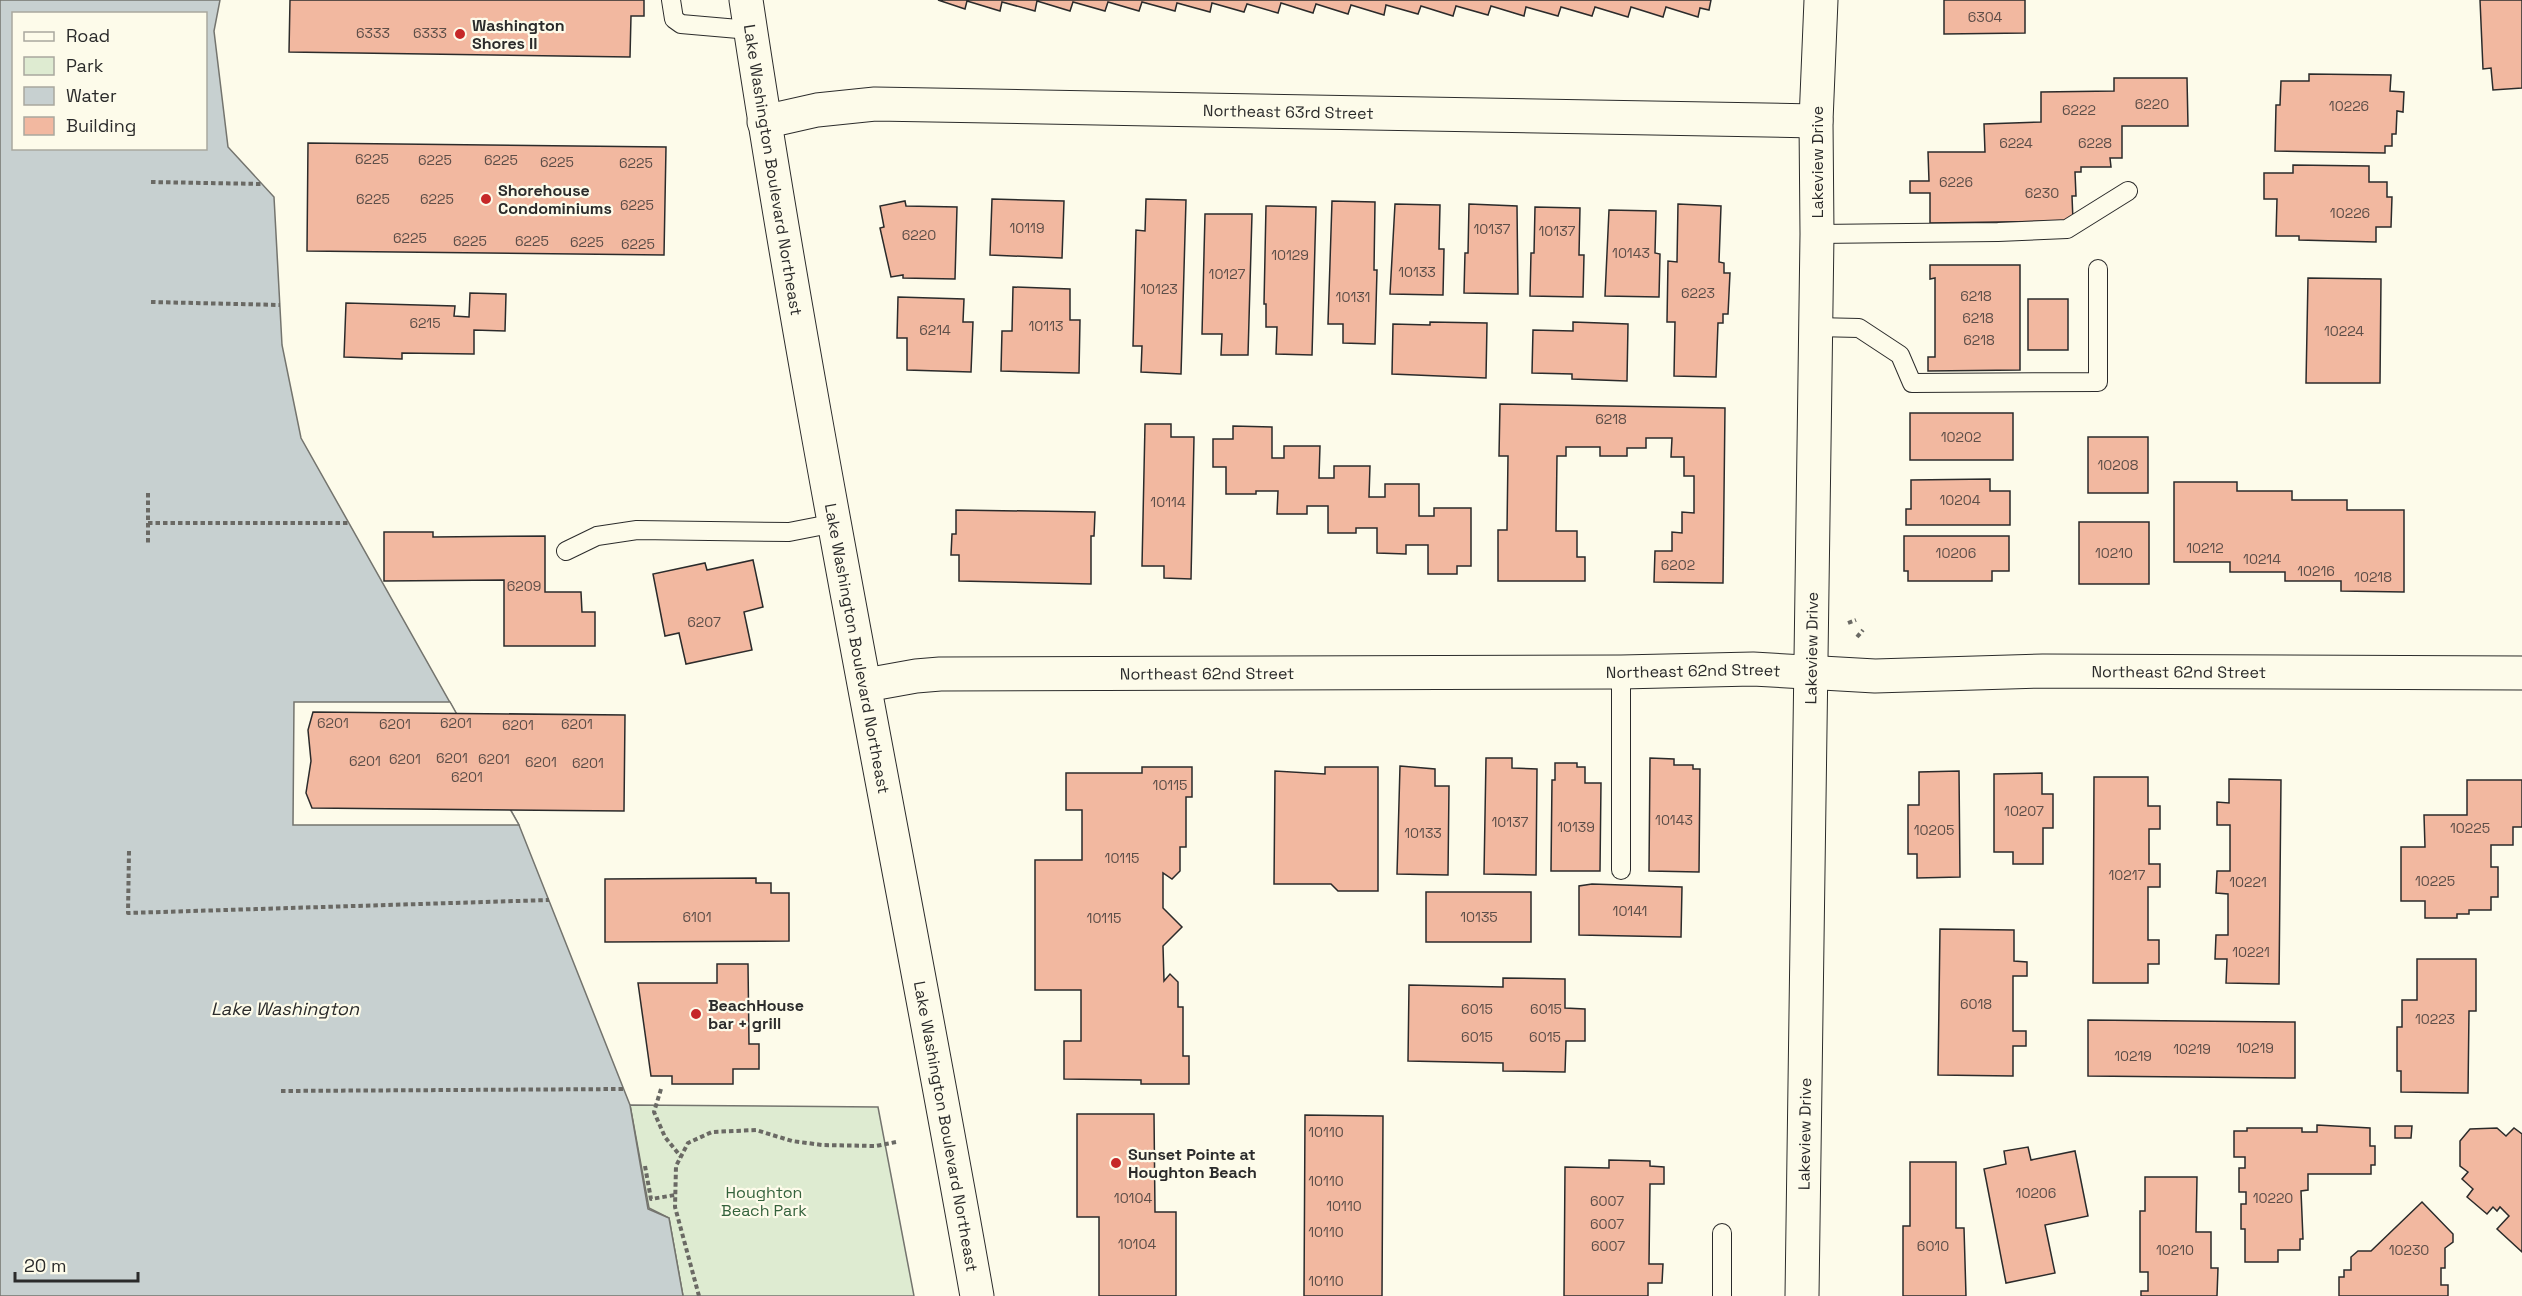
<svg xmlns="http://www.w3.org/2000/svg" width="2522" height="1296" font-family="'Space Grotesk',sans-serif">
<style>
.green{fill:#deebd1;stroke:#74746e;stroke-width:1.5}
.water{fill:#c7d0d0;stroke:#74746e;stroke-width:1.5;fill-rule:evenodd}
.pier{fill:#fdfbea;stroke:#74746e;stroke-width:1.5}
.building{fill:#f2b8a0;stroke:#2b2b2b;stroke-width:1.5}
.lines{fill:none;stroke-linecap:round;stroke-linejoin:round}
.lane-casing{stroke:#2b2b2b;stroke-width:20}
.street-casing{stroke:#2b2b2b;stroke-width:35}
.secondary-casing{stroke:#2b2b2b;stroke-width:35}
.primary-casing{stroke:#2b2b2b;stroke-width:35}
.path{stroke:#6a6964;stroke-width:4;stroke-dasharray:4.5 3;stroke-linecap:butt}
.lane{stroke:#fdfbea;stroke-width:18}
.street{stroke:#fdfbea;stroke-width:33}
.secondary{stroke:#fdfbea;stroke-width:33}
.primary{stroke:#fdfbea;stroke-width:33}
.poi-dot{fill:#c62828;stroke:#fdfbea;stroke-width:2}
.labels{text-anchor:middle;stroke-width:4.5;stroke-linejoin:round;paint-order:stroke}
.number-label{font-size:14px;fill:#5d4e48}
.poi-label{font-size:16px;font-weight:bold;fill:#2b2b2b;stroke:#fdfbea;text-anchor:start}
.street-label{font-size:16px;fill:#2b2b2b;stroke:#fdfbea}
.park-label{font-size:16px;fill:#34623c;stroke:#fdfbea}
.water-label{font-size:18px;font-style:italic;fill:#2b2b2b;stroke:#fdfbea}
</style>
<rect width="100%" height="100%" fill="#fdfbea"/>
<!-- green -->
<path class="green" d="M630 1105 878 1107 914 1296H683L669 1218 649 1208Z"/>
<!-- water -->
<path class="water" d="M0 0H220L214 31 228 147 274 197 282 345 301 438 519 825 630 1105 648 1209 669 1218 683 1296H0ZM14 14H206V148H14Z"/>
<!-- pier -->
<path class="pier" d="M294 702H450L519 825H293Z"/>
<!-- building -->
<g class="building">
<path d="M290 0H644V16H631L630 57 289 52Z"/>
<path d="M938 0H1711L1709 10 1700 8 1698 17 1666 7 1663 17 1631 7 1628 17 1595 7 1592 16 1561 7 1558 16 1526 7 1524 16 1491 6 1488 15 1456 6 1453 16 1421 6 1418 14 1386 5 1384 15 1351 5 1348 14 1316 4 1313 13 1281 3 1278 13 1247 4 1244 12 1212 3 1210 12 1177 3 1175 11 1142 2 1139 11 1108 2 1105 11 1073 2 1070 11 1037 1 1035 11 1002 2 1000 11 967 1 965 9Z"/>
<path d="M1944 0H2025V33L1944 34Z"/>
<path d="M2480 0H2522V88L2493 90 2491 68 2483 69Z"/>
<path d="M2309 74 2391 75 2390 91 2404 92 2403 112 2397 111 2396 134H2392V146H2385V153L2275 151 2276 105H2280L2281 81H2309Z"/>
<path d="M2114 78H2187L2188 126H2122V158H2110L2111 167H2081V172H2075L2076 196H2072L2073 221 1930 223V193H1910V181H1929L1928 152H1985L1984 124 2041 122V92L2114 91Z"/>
<path d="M308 143 666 147 664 255 307 251Z"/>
<path d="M2293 165 2369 166V182H2387V197H2392L2391 227H2376V242L2299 240V236H2276L2277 199H2264V173H2293Z"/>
<path d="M992 199 1064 201 1062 258 990 255Z"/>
<path d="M1146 199 1186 200 1181 374 1141 372 1142 346H1133L1136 230 1145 231Z"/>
<path d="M905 201 906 206 957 207 955 279 903 278V275L891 277 880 228 884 227 880 206Z"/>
<path d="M1332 201 1375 202 1374 270H1377L1375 344 1343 343V324H1328Z"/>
<path d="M1395 204 1440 205 1439 249H1444L1443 295 1390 294Z"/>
<path d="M1469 204 1517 206 1518 294 1464 293 1465 253H1468Z"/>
<path d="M1678 204 1721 206 1719 262 1724 263V273H1730L1728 314H1723V323H1718L1716 377 1674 376 1675 322H1667L1668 261 1677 262Z"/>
<path d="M1266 206 1316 207 1312 355 1276 354 1277 327H1266V304H1264Z"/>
<path d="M1535 207 1580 208 1579 255H1584L1583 297 1530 296 1531 253H1534Z"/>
<path d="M1609 210 1656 211 1655 253 1660 254 1659 297 1605 296Z"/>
<path d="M1205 214H1252L1248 355H1221L1222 334H1202Z"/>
<path d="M1930 265H2020V370L1928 371V357H1935V278L1930 279Z"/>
<path d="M2308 278 2381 279 2380 383H2306Z"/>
<path d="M1013 287 1070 289V320H1080L1079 373 1001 371 1002 331H1012Z"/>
<path d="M470 293 506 294 505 331 474 330V354L402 353V359L344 357 346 303 455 306 454 316 469 317Z"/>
<path d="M898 297 964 299 963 322H973L971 372 907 370V338H897Z"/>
<rect x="2028" y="299" width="40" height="51"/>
<path d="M1430 322 1487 323 1486 378 1392 374 1393 324 1430 325Z"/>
<path d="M1573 322 1628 324 1627 381 1572 379V374L1532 373 1533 330 1573 331Z"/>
<path d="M1500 404 1725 408 1723 583 1654 582 1655 551H1672V532L1682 533V512L1694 513V476H1684V457H1671L1672 438H1646V448H1627V456H1600V447H1566V456H1557L1556 531H1577V557H1585V581H1498V530H1507L1508 456H1499Z"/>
<rect x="1910" y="413" width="103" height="47"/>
<path d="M1145 424H1171V437H1194L1191 579 1164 578V566H1142Z"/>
<path d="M1233 426 1272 427V458H1284V446H1320L1319 478H1334V466H1370L1369 497H1385V484H1419V516H1434V508H1471V566H1457V574H1428V545H1406V554L1377 553V528H1356V533H1328V506H1307V514H1277L1278 491H1256V494H1226V467H1213V439H1233Z"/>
<rect x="2088" y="437" width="60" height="56"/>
<path d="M1990 479V491H2010V525H1906V509H1911V480Z"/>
<path d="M2174 482H2237V491H2292V500H2347V510H2404V592L2341 591V581H2285V572H2230V562H2174Z"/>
<path d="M956 510 1095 512 1094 536H1091V584L959 581V555H951L952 534H956Z"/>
<rect x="2079" y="522" width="70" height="62"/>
<path d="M384 532H433V537L545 536V592H581L582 612H595V646H504V580L384 581Z"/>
<path d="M1904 536H2009V571H1992V581H1908V571H1904Z"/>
<path d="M753 560 763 607 744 612 752 650 686 664 679 633 665 636 653 574 705 563 707 570Z"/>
<path d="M313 712 625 715 624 811 312 808 306 793 311 761 308 730Z"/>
<path d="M1486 758H1512V768L1537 769 1536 875 1484 874Z"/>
<path d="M1650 758 1674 759V765H1693V769H1700L1699 872 1649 871Z"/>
<path d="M1555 763H1577V767H1585V783H1601L1600 871H1551L1552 780H1555Z"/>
<path d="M1400 766 1435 769V786H1449L1448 875 1397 874Z"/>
<path d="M1142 767H1192V797H1186V847H1180V871L1172 879 1163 873V908L1182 927 1163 946 1164 981 1170 974 1178 982V1007H1183V1056H1189V1084H1141V1080L1064 1079V1041H1081V990H1035V860H1082V810H1066V773H1142Z"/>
<path d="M1325 767H1378V891H1338L1331 884H1274L1275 771 1325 774Z"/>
<path d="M1959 771 1960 877 1917 878V854H1908V805H1919V772Z"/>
<path d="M2042 773V794H2053V828H2043V864H2013V852H1994V774Z"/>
<path d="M2094 777H2148V806H2160V829H2149V864H2160V887H2148V940H2159V964H2148V983H2093Z"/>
<path d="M2229 779 2281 780 2279 984 2226 983 2227 959H2215L2216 935H2228V894L2216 893 2217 871H2230V825H2217V802L2229 803Z"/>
<path d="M2467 780H2522V827H2513V845H2491V867H2498V897H2491V910H2469V914H2457V918H2425V901H2401V847H2425L2424 815H2467Z"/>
<path d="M756 878V883H771V893H789V941L605 942V879Z"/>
<path d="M1592 884 1682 887 1681 937 1579 935V886Z"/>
<rect x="1426" y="892" width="105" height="50"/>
<path d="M1940 929 2014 930V961L2027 962V976H2013V1031H2026V1046H2013V1076L1938 1075Z"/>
<path d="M2417 959H2476V1011H2469L2468 1093 2401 1092V1071H2397V1027H2402V1000H2417Z"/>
<path d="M717 964H748L749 1044H759V1069H733V1084H672V1076H651L638 983H717Z"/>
<path d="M1503 978 1565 979V1008L1585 1009V1041H1566L1565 1072 1503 1071V1063L1408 1061 1409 985 1503 987Z"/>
<path d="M2088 1020 2295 1022V1078L2088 1076Z"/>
<path d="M1077 1114H1154L1155 1212H1176V1296H1099V1217H1077Z"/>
<path d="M1305 1115 1383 1116 1382 1296H1304Z"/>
<path d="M2317 1125 2370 1128V1146H2375V1165H2371V1174H2308V1190L2301 1191 2303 1239H2300V1250H2278V1262H2245V1229H2241V1204H2246V1192H2239V1168H2245V1157H2234V1131H2247V1128H2302V1132H2317Z"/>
<path d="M2395 1126H2412L2411 1138H2395Z"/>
<path d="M2497 1128 2506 1136 2514 1128 2522 1134V1252L2497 1229 2509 1216 2500 1207 2497 1211 2493 1207 2487 1214 2467 1197 2473 1189 2462 1179 2468 1172 2460 1166V1141L2470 1129Z"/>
<path d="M2028 1147 2031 1160 2075 1151 2088 1216 2045 1225 2055 1273 2006 1283 1984 1169 2006 1164 2004 1151Z"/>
<path d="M1609 1160 1650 1161V1166L1664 1167V1184H1650L1649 1264H1663L1662 1283H1648V1296H1564L1565 1167 1609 1168Z"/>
<path d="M1910 1162H1956V1228H1964L1966 1296H1903V1226H1910Z"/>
<path d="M2145 1177H2197L2196 1232H2211V1268H2218L2217 1296H2141V1291H2148V1272H2140V1211H2145Z"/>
<path d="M2422 1202 2453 1234V1242L2445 1248V1268H2441V1285H2448V1296H2339V1277H2344V1270H2351V1257L2358 1251H2371Z"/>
</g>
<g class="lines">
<!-- lane casing -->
<g class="lane-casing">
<g id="lane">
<path d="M671 0 674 19 681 24 750 30"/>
<path d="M1817 234 1998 232 2067 229 2128 191"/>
<path d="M1815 327 1859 328 1900 355 1912 383 2098 382V269"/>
<path d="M566 551 597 536 637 530 789 532 835 523"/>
<path d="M1621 870V672"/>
<path d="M1722 1233V1296"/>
</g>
</g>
<!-- street casing -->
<g class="street-casing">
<g id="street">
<path id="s1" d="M764 122 817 110 875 104 1816 121"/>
<path id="s2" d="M866 685 916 676 940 674 1621 672 1753 669 1875 676 2043 671 2522 673"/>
</g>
</g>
<!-- secondary casing -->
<g class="secondary-casing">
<g id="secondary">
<path id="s3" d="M1802 1296 1817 234 1816 121 1821 0"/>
</g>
</g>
<!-- primary casing -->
<g class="primary-casing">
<g id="primary">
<path id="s4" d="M746 0C811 434 901 864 977 1296"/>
</g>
</g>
<!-- path -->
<g class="path">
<path d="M151 182 262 184"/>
<path d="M151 302 280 305"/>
<path d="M148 493V545"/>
<path d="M148 523H349"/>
<path d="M1848 623 1856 620"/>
<path d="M1857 637 1863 630"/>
<path d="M129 851 128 913 549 900"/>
<path d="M661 1089 654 1112 665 1137 681 1157"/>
<path d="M281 1091 624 1089"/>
<path d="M645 1166 651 1199 675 1195"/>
<path d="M699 1296 675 1207 676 1166 688 1143 712 1132 756 1130 792 1141 822 1145 876 1146 896 1142"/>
</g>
<!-- lane -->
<use href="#lane" class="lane"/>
<!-- street -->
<use href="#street" class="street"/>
<!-- secondary -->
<use href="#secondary" class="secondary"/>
<!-- primary -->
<use href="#primary" class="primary"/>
</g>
<!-- markers -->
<g class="poi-dot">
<circle cx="460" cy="34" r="6"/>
<circle cx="486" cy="199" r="6"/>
<circle cx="696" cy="1014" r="6"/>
<circle cx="1116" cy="1163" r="6"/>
</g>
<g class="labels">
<!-- number labels -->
<g class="number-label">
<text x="1985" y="22">6304</text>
<text x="373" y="38">6333</text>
<text x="430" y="38">6333</text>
<text x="2152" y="109">6220</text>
<text x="2349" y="111">10226</text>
<text x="2079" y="115">6222</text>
<text x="2016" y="148">6224</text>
<text x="2095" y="148">6228</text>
<text x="372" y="164">6225</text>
<text x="435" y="165">6225</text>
<text x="501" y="165">6225</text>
<text x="557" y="167">6225</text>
<text x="636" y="168">6225</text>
<text x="1956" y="187">6226</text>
<text x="2042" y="198">6230</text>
<text x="373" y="204">6225</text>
<text x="437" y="204">6225</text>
<text x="637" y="210">6225</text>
<text x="2350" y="218">10226</text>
<text x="1027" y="233">10119</text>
<text x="1492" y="234">10137</text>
<text x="1557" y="236">10137</text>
<text x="919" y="240">6220</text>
<text x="410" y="243">6225</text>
<text x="470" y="246">6225</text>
<text x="532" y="246">6225</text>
<text x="587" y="247">6225</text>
<text x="638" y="249">6225</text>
<text x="1631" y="258">10143</text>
<text x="1290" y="260">10129</text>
<text x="1417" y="277">10133</text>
<text x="1227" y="279">10127</text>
<text x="1159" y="294">10123</text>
<text x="1698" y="298">6223</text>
<text x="1976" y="301">6218</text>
<text x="1353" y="302">10131</text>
<text x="1978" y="323">6218</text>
<text x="425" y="328">6215</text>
<text x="1046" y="331">10113</text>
<text x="935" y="335">6214</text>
<text x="2344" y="336">10224</text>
<text x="1979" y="345">6218</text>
<text x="1611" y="424">6218</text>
<text x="1961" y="442">10202</text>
<text x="2118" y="470">10208</text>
<text x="1960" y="505">10204</text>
<text x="1168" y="507">10114</text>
<text x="2205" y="553">10212</text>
<text x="1956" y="558">10206</text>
<text x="2114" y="558">10210</text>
<text x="2262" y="564">10214</text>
<text x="1678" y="570">6202</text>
<text x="2316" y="576">10216</text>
<text x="2373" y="582">10218</text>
<text x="524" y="591">6209</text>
<text x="704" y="627">6207</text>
<text x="333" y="728">6201</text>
<text x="456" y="728">6201</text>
<text x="395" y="729">6201</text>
<text x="577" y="729">6201</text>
<text x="518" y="730">6201</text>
<text x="452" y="763">6201</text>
<text x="405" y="764">6201</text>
<text x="494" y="764">6201</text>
<text x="365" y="766">6201</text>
<text x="541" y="767">6201</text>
<text x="588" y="768">6201</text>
<text x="467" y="782">6201</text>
<text x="1170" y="790">10115</text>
<text x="2024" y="816">10207</text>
<text x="1674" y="825">10143</text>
<text x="1510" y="827">10137</text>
<text x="1576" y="832">10139</text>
<text x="2470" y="833">10225</text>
<text x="1934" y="835">10205</text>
<text x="1423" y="838">10133</text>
<text x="1122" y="863">10115</text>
<text x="2127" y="880">10217</text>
<text x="2435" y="886">10225</text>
<text x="2248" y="887">10221</text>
<text x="1630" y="916">10141</text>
<text x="697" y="922">6101</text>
<text x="1479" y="922">10135</text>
<text x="1104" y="923">10115</text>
<text x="2251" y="957">10221</text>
<text x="1976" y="1009">6018</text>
<text x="1477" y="1014">6015</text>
<text x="1546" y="1014">6015</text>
<text x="2435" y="1024">10223</text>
<text x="1477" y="1042">6015</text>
<text x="1545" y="1042">6015</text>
<text x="2255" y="1053">10219</text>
<text x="2192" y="1054">10219</text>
<text x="2133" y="1061">10219</text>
<text x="1326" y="1137">10110</text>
<text x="1326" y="1186">10110</text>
<text x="2036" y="1198">10206</text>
<text x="1133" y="1203">10104</text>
<text x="2273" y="1203">10220</text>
<text x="1607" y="1206">6007</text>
<text x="1344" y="1211">10110</text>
<text x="1607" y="1229">6007</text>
<text x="1326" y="1237">10110</text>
<text x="1137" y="1249">10104</text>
<text x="1608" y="1251">6007</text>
<text x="1933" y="1251">6010</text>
<text x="2175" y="1255">10210</text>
<text x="2409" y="1255">10230</text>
<text x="1326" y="1286">10110</text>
</g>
<!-- poi labels -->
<g class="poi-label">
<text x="472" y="31">Washington<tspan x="472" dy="18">Shores II</tspan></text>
<text x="498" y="196">Shorehouse<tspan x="498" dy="18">Condominiums</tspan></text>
<text x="708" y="1011">BeachHouse<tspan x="708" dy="18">bar + grill</tspan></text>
<text x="1128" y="1160">Sunset Pointe at<tspan x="1128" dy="18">Houghton Beach</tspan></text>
</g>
<!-- street labels -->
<g class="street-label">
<text dy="6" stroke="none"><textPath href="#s1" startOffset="526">Northeast 63rd Street</textPath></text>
<text transform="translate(1817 162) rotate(-90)" y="6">Lakeview Drive</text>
<text dy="6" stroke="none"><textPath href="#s4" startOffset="172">Lake Washington Boulevard Northeast</textPath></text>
<text dy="6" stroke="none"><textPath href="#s3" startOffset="648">Lakeview Drive</textPath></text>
<text dy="6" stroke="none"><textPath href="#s4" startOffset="658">Lake Washington Boulevard Northeast</textPath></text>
<text dy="6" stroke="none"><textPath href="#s2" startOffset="1314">Northeast 62nd Street</textPath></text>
<text dy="6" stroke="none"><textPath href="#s2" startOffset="828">Northeast 62nd Street</textPath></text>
<text dy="6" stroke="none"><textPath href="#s2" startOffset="342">Northeast 62nd Street</textPath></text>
<text dy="6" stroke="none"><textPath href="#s4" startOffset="1144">Lake Washington Boulevard Northeast</textPath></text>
<text dy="6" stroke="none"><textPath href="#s3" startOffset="162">Lakeview Drive</textPath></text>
</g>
<!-- park labels -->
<g class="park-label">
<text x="764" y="1198">Houghton<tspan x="764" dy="18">Beach Park</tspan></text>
</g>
<!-- water labels -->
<g class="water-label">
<text x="285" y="1015">Lake Washington</text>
</g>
</g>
<!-- legend -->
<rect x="12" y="12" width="195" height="138" fill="#fdfbea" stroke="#a9a89e" stroke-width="1.5"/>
<rect x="24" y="32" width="30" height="9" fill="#fdfbea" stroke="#a9a89e" stroke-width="1.5"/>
<text x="66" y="42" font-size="18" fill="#2b2b2b">Road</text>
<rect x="24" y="57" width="30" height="18" fill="#deebd1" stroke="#a9a89e" stroke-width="1.5"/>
<text x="66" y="72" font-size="18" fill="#2b2b2b">Park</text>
<rect x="24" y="87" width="30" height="18" fill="#c7d0d0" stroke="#a9a89e" stroke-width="1.5"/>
<text x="66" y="102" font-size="18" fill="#2b2b2b">Water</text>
<rect x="24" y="117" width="30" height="18" fill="#f2b8a0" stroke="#a9a89e" stroke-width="1.5"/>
<text x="66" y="132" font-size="18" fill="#2b2b2b">Building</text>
<!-- scale -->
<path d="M15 1272v9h123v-9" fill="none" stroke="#2b2b2b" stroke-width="3"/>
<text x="24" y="1272" font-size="18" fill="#2b2b2b" stroke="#fdfbea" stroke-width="4.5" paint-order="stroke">20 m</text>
</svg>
